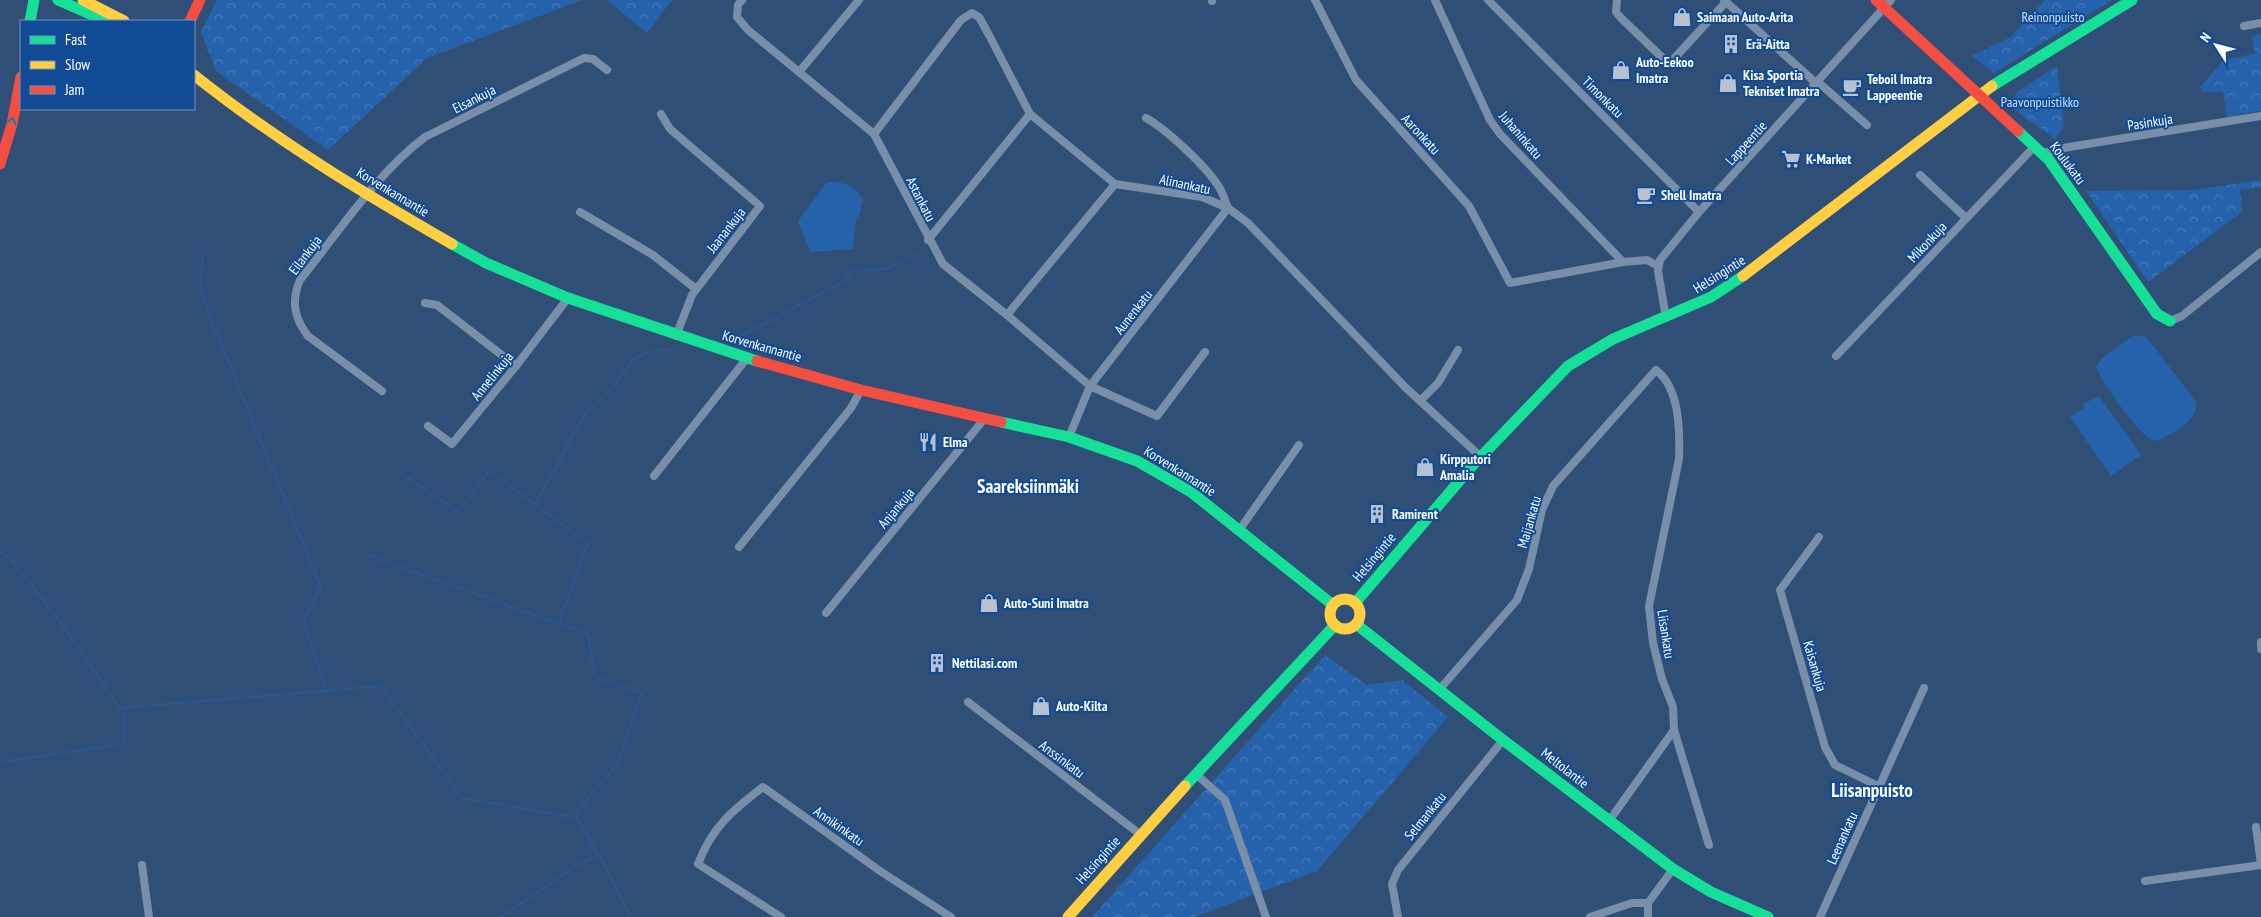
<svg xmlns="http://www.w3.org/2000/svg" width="2261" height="917" font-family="'PT Sans Narrow',sans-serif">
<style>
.forest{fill:url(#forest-crowns)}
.pitch{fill:#2662ac}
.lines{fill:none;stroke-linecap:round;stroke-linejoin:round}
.stream{stroke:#2c558a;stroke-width:2.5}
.street{stroke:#798fa9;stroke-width:8}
.fast{stroke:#16e098;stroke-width:11}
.slow{stroke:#ffcf43;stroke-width:11}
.jam{stroke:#f24e42;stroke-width:11}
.oneway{stroke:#137f96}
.labels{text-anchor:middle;stroke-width:4;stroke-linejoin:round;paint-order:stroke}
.poi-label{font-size:14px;font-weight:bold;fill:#fff;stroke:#124b95;text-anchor:start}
.park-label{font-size:14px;fill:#c9e0fd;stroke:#124b95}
.street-label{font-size:14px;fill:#fff;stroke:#124b95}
.district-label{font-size:19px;font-weight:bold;fill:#fff;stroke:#124b95}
</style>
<defs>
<pattern id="forest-crowns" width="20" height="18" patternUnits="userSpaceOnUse" patternTransform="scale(1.25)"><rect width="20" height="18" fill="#2662ac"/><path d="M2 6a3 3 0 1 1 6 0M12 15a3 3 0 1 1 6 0" fill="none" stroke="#477ab8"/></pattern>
</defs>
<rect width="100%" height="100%" fill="#304f77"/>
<!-- forest -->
<g class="forest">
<path d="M217 0H582L427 58 328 150 216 71 201 32Z"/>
<path d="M607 0H672L647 33Z"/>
<path d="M2045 0H2112L1994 73 1972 56 2011 37Z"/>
<path d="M2261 34V111L2227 117 2223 92H2203L2200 87 2223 61 2255 54 2252 36Z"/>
<path d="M2057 66 2064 127 2055 139 2015 110 2012 101 2018 91Z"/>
<path d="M2261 180V187L2240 190 2242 212 2148 282 2086 191 2194 190Z"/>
<path d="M1325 655 1367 685 1402 680 1448 717 1317 871 1194 917H1092Z"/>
</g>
<!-- pitch -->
<g class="pitch">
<path d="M827 182C844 182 853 184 863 199L860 213 856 219 853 249 810 252 798 221Z"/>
<path d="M2133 336H2143L2148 339 2196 402C2199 421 2171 435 2155 441 2141 439 2101 381 2096 367L2102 358Z"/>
<path d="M2099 396 2141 455 2111 476 2070 417 2085 407 2083 404Z"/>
</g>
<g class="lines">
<!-- stream -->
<g class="stream">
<path d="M203 254 200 286 212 322 321 587 304 621 327 692"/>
<path d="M725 345 842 282 852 271 885 269 917 255"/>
<path d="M401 473 458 512 489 471 588 543 559 622"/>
<path d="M535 504 588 409 605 397 635 358 655 350H674"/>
<path d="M0 551 14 563 61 623 120 708 381 686 462 798 577 818"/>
<path d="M370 556 588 634 595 677 642 693 619 762 575 814 607 869 630 917"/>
<path d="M0 762 124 744V708"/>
<path d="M501 917 578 865 598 855"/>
</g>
<!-- street -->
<g class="street">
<path d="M742 0 738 5 737 17 748 30 874 134 943 264 1007 315 1090 386 1157 416 1205 352"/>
<path d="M1315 0 1356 80 1469 206 1510 283 1623 262 1647 260 1658 266"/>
<path d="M1435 0 1490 120 1500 134 1623 262"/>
<path d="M1488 0 1699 212"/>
<path d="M1617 0 1616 12 1621 18 1669 64 1726 2"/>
<path d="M1724 0 1817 84"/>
<path d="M1212 1V0"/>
<path d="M2244 26 2261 23"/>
<path d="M799 72 859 0"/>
<path d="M1818 82 1867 125"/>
<path d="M661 114 670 129 760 206 692 295 676 336"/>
<path d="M874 134 961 20 972 13 979 17 989 35 1030 114 1115 184 1202 197 1228 208 1248 223 1405 387 1481 457"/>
<path d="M2043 153 2069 147 2261 116"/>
<path d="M1920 175 1966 218"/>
<path d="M580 212 653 255 696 289"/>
<path d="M928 240 1030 114"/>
<path d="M425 303 437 305 516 366"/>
<path d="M1007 315 1115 184"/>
<path d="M1666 318 1658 271 1660 260 1699 212 1891 0"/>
<path d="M2170 321 2182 316 2261 252"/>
<path d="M1836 356 2035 146"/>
<path d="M382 391 308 336C294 318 291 301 300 280 338 233 376 174 425 137L584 58 593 59 607 70"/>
<path d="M1420 401 1438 383 1458 350"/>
<path d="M428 426 452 444 516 366 568 298"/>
<path d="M1069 437 1090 386 1228 208C1225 201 1223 193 1219 187 1206 166 1166 129 1146 118"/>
<path d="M654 476 747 358"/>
<path d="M1240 529 1299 445"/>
<path d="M1819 537 1780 590 1825 747 1835 765 1878 786"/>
<path d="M739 547 851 408 861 390"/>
<path d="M826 613 985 418"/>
<path d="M2261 642V649"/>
<path d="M1439 690 1517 600 1529 569 1542 510 1553 486 1656 370C1680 388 1680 432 1679 459L1649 606 1653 643 1662 679 1673 707 1674 730 1709 845"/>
<path d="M968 702 1141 835"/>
<path d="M1196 774 1225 800 1266 917"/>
<path d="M1609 821 1674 730"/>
<path d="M2256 827 2261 864"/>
<path d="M142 865 149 917"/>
<path d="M2145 881 2261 865"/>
<path d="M1648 903V917"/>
<path d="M781 917 698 864C712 827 733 810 763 787L880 871 951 917"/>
<path d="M1398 917 1392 884 1398 870 1503 740"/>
<path d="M1590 917 1632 903H1648L1673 869"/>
<path d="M1820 917 1924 688"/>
</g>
<!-- fast -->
<g class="fast">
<path d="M58 0 106 21"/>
<path d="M30 21 34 0"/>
<path d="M1992 86 2132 0"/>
<path d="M2018 131 2049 160 2157 314 2170 321"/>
<path d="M452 244 486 263 568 298 757 361"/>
<path d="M1001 422 1069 437 1137 461 1191 492 1333 605"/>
<path d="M1355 603 1473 465 1568 366 1613 339 1711 297 1743 276"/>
<path d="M1356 624 1503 740 1673 869 1711 892 1768 917"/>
<path d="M1185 786 1335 625"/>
</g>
<!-- slow -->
<g class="slow">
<path d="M83 0 124 21"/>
<path d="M194 75C274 139 363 193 452 244"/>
<path d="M1743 276 1992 86"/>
<circle cx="1345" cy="614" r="15"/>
<path d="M1068 917 1185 786"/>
</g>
<!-- jam -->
<g class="jam">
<path d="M1876 0 2018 131"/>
<path d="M190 21 200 0"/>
<path d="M0 164 12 124 21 77"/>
<path d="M757 361 861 390 1001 422"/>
</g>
</g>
<!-- one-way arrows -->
<defs><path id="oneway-chevron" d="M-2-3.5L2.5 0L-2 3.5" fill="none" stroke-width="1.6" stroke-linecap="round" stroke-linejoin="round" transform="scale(1.25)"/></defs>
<use class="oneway" href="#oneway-chevron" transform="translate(12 121) rotate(-77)"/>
<!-- icons -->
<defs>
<g id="shop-bare" transform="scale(1.5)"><path d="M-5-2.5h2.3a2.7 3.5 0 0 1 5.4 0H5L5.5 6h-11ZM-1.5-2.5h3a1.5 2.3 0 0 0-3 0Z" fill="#b7c1cf" stroke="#124b95" stroke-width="2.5" paint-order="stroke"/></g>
<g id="building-bare" transform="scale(1.5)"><path d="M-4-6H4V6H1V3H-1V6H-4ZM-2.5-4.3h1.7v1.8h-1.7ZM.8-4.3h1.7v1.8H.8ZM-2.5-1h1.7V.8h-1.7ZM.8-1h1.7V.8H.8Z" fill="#b7c1cf" stroke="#124b95" stroke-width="2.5" paint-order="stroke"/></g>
<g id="cafe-bare" transform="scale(1.5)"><path d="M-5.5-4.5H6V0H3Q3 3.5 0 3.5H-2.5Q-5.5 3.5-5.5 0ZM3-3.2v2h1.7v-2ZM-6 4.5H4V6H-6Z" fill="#b7c1cf" stroke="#124b95" stroke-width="2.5" paint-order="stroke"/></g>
<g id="supermarket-bare" transform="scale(1.5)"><path d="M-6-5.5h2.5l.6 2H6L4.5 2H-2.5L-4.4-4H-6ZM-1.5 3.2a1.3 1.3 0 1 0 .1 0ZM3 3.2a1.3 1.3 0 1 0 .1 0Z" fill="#b7c1cf" stroke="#124b95" stroke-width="2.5" paint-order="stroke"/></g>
<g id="restaurant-bare" transform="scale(1.5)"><path d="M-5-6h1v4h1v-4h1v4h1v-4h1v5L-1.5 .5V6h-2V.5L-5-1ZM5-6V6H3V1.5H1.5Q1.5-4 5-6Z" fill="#b7c1cf" stroke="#124b95" stroke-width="2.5" paint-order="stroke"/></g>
</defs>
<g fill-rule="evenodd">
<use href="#shop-bare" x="1682" y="17"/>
<use href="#building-bare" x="1731" y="44"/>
<use href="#shop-bare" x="1621" y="70"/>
<use href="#shop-bare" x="1728" y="83"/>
<use href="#cafe-bare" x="1852" y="87"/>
<use href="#supermarket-bare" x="1791" y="159"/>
<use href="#cafe-bare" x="1646" y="195"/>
<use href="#restaurant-bare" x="928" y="442"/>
<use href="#shop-bare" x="1425" y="467"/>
<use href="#building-bare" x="1377" y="514"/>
<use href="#shop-bare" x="989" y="603"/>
<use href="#building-bare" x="937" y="663"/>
<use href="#shop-bare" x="1041" y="706"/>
</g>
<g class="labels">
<!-- poi labels -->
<g class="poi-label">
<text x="1697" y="22">Saimaan Auto-Arita</text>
<text x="1746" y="49">Erä-Aitta</text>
<text x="1636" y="67">Auto-Eekoo<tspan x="1636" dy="16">Imatra</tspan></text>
<text x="1743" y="80">Kisa Sportia<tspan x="1743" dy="16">Tekniset Imatra</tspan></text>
<text x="1867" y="84">Teboil Imatra<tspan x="1867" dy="16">Lappeentie</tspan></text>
<text x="1806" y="164">K-Market</text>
<text x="1661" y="200">Shell Imatra</text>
<text x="943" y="447">Elma</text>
<text x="1440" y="464">Kirpputori<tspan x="1440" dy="16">Amalia</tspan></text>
<text x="1392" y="519">Ramirent</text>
<text x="1004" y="608">Auto-Suni Imatra</text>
<text x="952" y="668">Nettilasi.com</text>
<text x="1056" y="711">Auto-Kilta</text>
</g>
<!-- park labels -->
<g class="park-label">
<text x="2053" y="22">Reinonpuisto</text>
<text x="2040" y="107">Paavonpuistikko</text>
</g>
<!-- street labels -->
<g class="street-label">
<text transform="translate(1603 97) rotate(45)" y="5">Timonkatu</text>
<text transform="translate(474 99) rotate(-27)" y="5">Elsankuja</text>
<text transform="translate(2150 122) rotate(-9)" y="5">Pasinkuja</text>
<text transform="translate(1421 134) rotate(47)" y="5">Aaronkatu</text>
<text transform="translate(1521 135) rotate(49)" y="5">Juhaninkatu</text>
<text transform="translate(1746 143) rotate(-48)" y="5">Lappeentie</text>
<text transform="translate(2068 163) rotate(53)" y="5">Koulukatu</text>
<text transform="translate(1185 184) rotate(12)" y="5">Alinankatu</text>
<text transform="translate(393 192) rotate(31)" y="5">Korvenkannantie</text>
<text transform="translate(921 199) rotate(63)" y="5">Astankatu</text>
<text transform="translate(726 230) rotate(-52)" y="5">Jaanankuja</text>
<text transform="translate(1927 242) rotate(-47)" y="5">Mikonkuja</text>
<text transform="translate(305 255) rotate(-53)" y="5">Eilankuja</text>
<text transform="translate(1719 274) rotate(-32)" y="5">Helsingintie</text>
<text transform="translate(1133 312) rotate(-52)" y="5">Aunenkatu</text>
<text transform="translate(762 346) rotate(16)" y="5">Korvenkannantie</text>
<text transform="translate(492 376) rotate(-51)" y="5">Annelinkuja</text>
<text transform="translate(1180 471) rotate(32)" y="5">Korvenkannantie</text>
<text transform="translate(896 508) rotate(-50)" y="5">Anjankuja</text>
<text transform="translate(1529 522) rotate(-74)" y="5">Maijankatu</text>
<text transform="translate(1374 557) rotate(-50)" y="5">Helsingintie</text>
<text transform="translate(1666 634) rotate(81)" y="5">Liisankatu</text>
<text transform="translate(1815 666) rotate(74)" y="5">Kaisankuja</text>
<text transform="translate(1062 759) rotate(37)" y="5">Anssinkatu</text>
<text transform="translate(1565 768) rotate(38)" y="5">Meltolantie</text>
<text transform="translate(1425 816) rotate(-51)" y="5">Selmankatu</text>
<text transform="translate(839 826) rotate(35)" y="5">Annikinkatu</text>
<text transform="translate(1842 838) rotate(-66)" y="5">Leenankatu</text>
<text transform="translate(1098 860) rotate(-48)" y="5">Helsingintie</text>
</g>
<!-- district labels -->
<g class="district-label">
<text x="1028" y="493">Saareksiinmäki</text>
<text x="1872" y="797">Liisanpuisto</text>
</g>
</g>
<!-- legend -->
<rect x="20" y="20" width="175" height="90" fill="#124b95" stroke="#7193bf"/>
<rect x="30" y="36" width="25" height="8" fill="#16e098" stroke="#7193bf"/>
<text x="65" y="45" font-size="15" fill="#ffffff">Fast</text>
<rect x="30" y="61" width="25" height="8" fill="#ffcf43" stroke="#7193bf"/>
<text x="65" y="70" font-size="15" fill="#ffffff">Slow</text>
<rect x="30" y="86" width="25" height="8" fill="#f24e42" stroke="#7193bf"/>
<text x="65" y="95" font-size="15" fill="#ffffff">Jam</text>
<!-- north arrow -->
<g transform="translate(2216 45) rotate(306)" stroke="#124b95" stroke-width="4" paint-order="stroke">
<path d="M0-4L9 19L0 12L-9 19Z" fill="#ffffff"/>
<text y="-8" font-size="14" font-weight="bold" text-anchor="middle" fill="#ffffff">N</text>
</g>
</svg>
